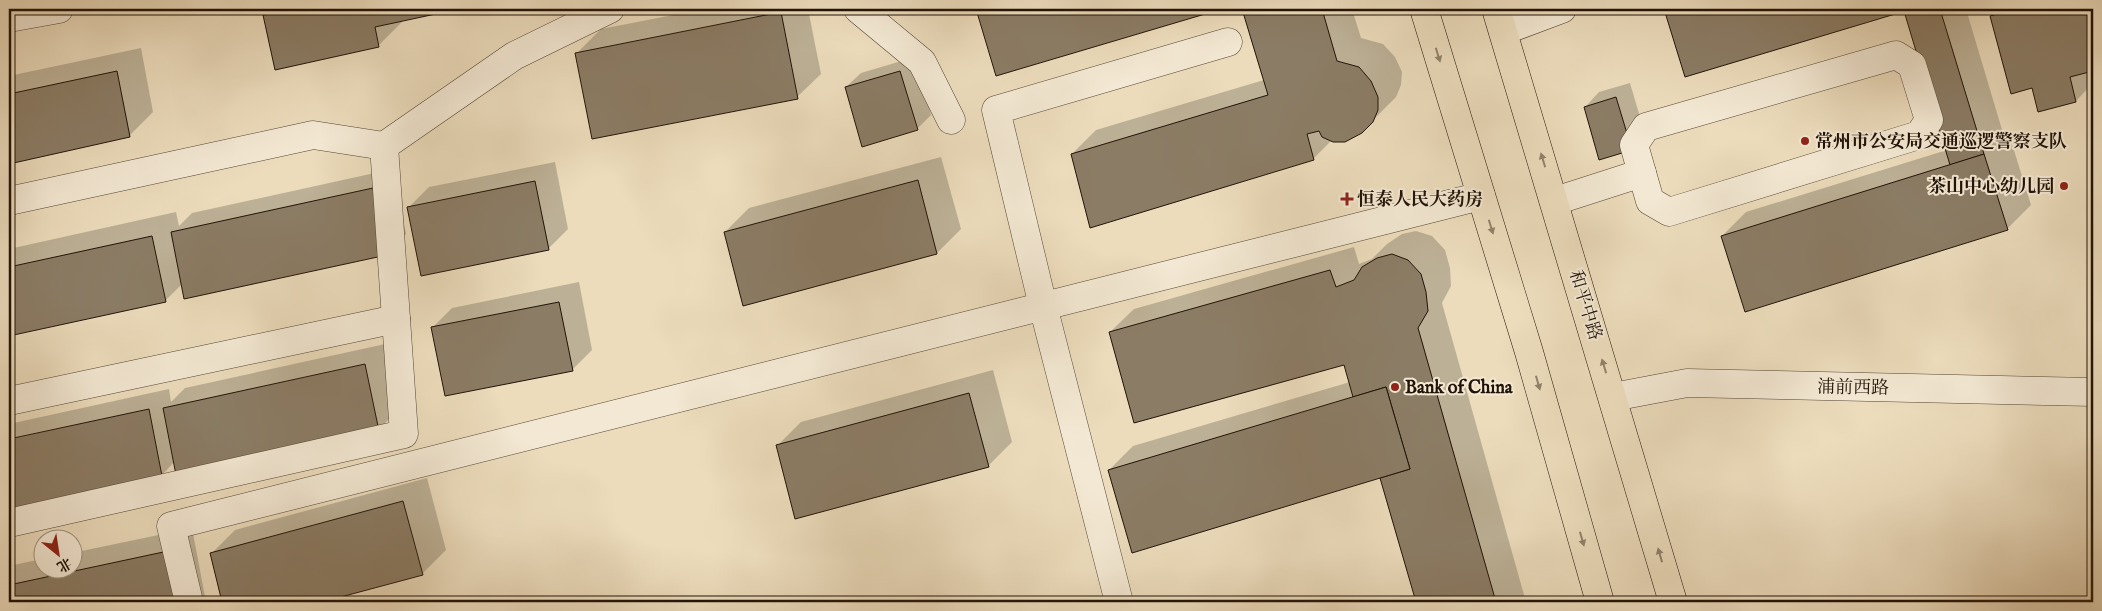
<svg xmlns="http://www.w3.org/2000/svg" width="2102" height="611" font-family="'IM FELL English','Noto Serif SC',serif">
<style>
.shadow{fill:#0003}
.building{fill:#8b7c65;stroke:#211307}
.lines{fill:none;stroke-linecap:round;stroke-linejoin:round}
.minor-casing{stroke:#544534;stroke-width:29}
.major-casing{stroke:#211307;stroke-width:29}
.minor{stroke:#f3e8d3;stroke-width:28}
.major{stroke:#ecdcbc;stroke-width:28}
.oneway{fill:#91826b}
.poi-dot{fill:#8f2418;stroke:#f3e8d3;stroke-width:2}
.labels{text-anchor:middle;stroke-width:4;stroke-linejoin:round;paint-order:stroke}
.poi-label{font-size:18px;font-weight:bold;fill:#211307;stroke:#f3e8d3;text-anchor:start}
.street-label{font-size:18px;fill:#211307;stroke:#f3e8d3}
</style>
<rect width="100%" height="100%" fill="#ecdcbc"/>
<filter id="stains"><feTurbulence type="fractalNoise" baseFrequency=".004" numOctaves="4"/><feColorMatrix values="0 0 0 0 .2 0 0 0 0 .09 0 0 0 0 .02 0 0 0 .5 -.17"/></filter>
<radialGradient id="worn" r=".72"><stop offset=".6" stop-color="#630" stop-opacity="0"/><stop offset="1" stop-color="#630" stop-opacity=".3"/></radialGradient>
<!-- shadow -->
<g class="shadow">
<path d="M271 9H453L402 20V22L378 46 264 15Z"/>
<path d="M704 9H808L821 74 797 97 577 53 601 29Z"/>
<path d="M977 9H1218L997 75Z"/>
<path d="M1243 9H1352L1361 38 1383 44 1395 57 1402 72 1401 85 1396 97 1361 132 1332 140 1313 159 1072 154 1096 130 1264 80Z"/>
<path d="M1666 9H1907L1686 76Z"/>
<path d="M1908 9H1966L2003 133 2008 131 2031 205 2007 229 1722 236 1746 212 1947 150 1905 12Z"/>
<path d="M1999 9H2093V83L2076 101 2033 86 1992 16Z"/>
<path d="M141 48 153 112 129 136 9 162V76Z"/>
<path d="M915 57 931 115 917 129 846 87 861 73Z"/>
<path d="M1630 83 1645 134 1631 149 1585 107 1599 92Z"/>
<path d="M941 157 961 229 937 253 725 232 749 208Z"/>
<path d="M555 162 568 229 548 249 409 207 429 187Z"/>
<path d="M393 169 406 234 386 254 182 284 165 301 9 335V249L176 212 179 226 192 213Z"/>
<path d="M1416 231 1432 236 1445 250 1450 268 1451 286 1442 303 1526 602H1417L1381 477 1109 470 1133 446 1350 382 1344 363 1110 332 1134 309 1354 247 1359 264 1372 259 1387 244 1402 234Z"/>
<path d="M579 282 592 350 572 370 432 328 452 308Z"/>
<path d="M385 344 398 410 378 430 175 461 162 475 9 508V424L169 389 171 402 185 388Z"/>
<path d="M993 370 1012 442 988 466 777 446 801 422Z"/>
<path d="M427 478 446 550 422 574 317 602H224L211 554 235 530Z"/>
<path d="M192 528 206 602H9V566L42 559V568H72V553Z"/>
</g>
<!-- building -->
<g class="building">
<path d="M291 9H459L375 27 379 47 275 70 263 15Z"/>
<path d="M976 9H1222L996 76Z"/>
<path d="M1242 9H1322L1337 61 1359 67 1371 81 1378 97V110L1373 122 1362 133 1345 142H1333L1322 137 1319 131 1307 134 1314 160 1090 228 1071 154 1268 95Z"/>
<path d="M1664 9H1912L1685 77Z"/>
<path d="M1912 9H1940L1984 154 1950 165 1904 11Z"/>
<path d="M2016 9H2093V71L2070 77 2076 102 2038 112 2032 88 2011 94 1990 16Z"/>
<path d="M781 12 798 99 592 139 575 53Z"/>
<path d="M117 71 130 137 9 164V94Z"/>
<path d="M900 71 918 130 862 147 845 87Z"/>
<path d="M1616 97 1632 150 1599 160 1584 107Z"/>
<path d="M1984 154 2008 230 1745 312 1721 236Z"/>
<path d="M918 180 937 254 743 306 724 232Z"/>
<path d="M535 181 549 250 421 276 407 207Z"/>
<path d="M373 188 387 255 184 299 171 232Z"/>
<path d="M152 236 166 302 9 336V267Z"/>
<path d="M1392 254 1408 260 1421 274 1426 292 1428 311 1418 328 1496 602H1416L1380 478 1410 469 1386 387 1353 397 1344 365 1134 423 1109 332 1330 270 1336 287 1354 280 1362 267 1377 258Z"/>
<path d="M559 302 573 371 445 396 431 327Z"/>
<path d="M365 364 379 431 176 475 163 408Z"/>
<path d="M1386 387 1410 469 1132 553 1108 470Z"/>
<path d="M969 393 989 467 795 519 776 445Z"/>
<path d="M149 409 162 476 9 509V439Z"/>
<path d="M403 501 423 575 322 602H222L210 553Z"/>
<path d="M168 551 179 602H9V585Z"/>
</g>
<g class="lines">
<!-- minor casing -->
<g class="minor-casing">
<g id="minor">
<path d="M858 9 922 62 951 120"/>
<path d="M9 18 59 9"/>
<path d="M1503 31 1562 9"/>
<path d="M1896 55 1912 65 1929 120 1919 135 1669 212 1650 201 1634 145 1646 127Z"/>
<path d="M9 201 313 135 384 146"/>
<path d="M1555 201 1642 173"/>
<path d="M1613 397 1687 383 2093 392"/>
<path d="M9 401 396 319"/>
<path d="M9 523 404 434 384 146 514 56 610 9"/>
<path d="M189 602 171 526 1481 196"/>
<path d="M1119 602 1043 306 996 110 1228 42"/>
</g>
</g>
<!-- major casing -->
<g class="major-casing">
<g id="major">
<path d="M1424 9 1529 352 1600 602"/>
<path d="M1496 9 1673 602"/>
</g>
</g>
<!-- minor -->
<use href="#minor" class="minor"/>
<!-- major -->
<use href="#major" class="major"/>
</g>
<!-- one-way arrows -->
<defs><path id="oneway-solid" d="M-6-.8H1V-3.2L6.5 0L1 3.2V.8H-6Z" transform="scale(1.25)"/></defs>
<g class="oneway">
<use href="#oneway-solid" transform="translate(1438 55) rotate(73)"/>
<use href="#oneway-solid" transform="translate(1543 160) rotate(-107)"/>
<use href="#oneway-solid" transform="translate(1491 227) rotate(73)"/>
<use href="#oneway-solid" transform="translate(1604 366) rotate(-107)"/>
<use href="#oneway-solid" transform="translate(1538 383) rotate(74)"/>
<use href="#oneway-solid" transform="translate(1582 539) rotate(74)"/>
<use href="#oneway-solid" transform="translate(1660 555) rotate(-106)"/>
</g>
<!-- markers -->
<g class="poi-dot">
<circle cx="1805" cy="141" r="5"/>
<circle cx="2064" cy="186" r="5"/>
<path d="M1344.5 191.5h5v5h5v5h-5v5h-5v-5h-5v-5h5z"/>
<circle cx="1395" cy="387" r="5"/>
</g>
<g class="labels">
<!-- poi labels -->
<g class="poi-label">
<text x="1815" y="147">常州市公安局交通巡逻警察支队</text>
<text x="2054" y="192" text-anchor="end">茶山中心幼儿园</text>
<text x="1357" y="205">恒泰人民大药房</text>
<text x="1405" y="393">Bank of China</text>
</g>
<!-- street labels -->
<g class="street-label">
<text transform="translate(1586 305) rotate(73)" y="6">和平中路</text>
<text transform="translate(1853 387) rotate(1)" y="6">浦前西路</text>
</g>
</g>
<!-- margin -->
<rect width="2102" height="611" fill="none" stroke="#ecdcbc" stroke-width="30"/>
<rect x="10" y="10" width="2082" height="591" fill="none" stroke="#211307" stroke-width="2.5"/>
<rect x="15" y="15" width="2072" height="581" fill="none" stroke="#211307"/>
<!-- north arrow -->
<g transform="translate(58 554) rotate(150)"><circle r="24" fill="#f3e8d3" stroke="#9f9381"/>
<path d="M0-4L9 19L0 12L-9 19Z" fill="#8f2418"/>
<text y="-8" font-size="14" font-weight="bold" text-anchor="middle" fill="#211307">北</text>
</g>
<rect width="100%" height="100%" filter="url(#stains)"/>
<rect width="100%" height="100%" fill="url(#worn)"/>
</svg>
